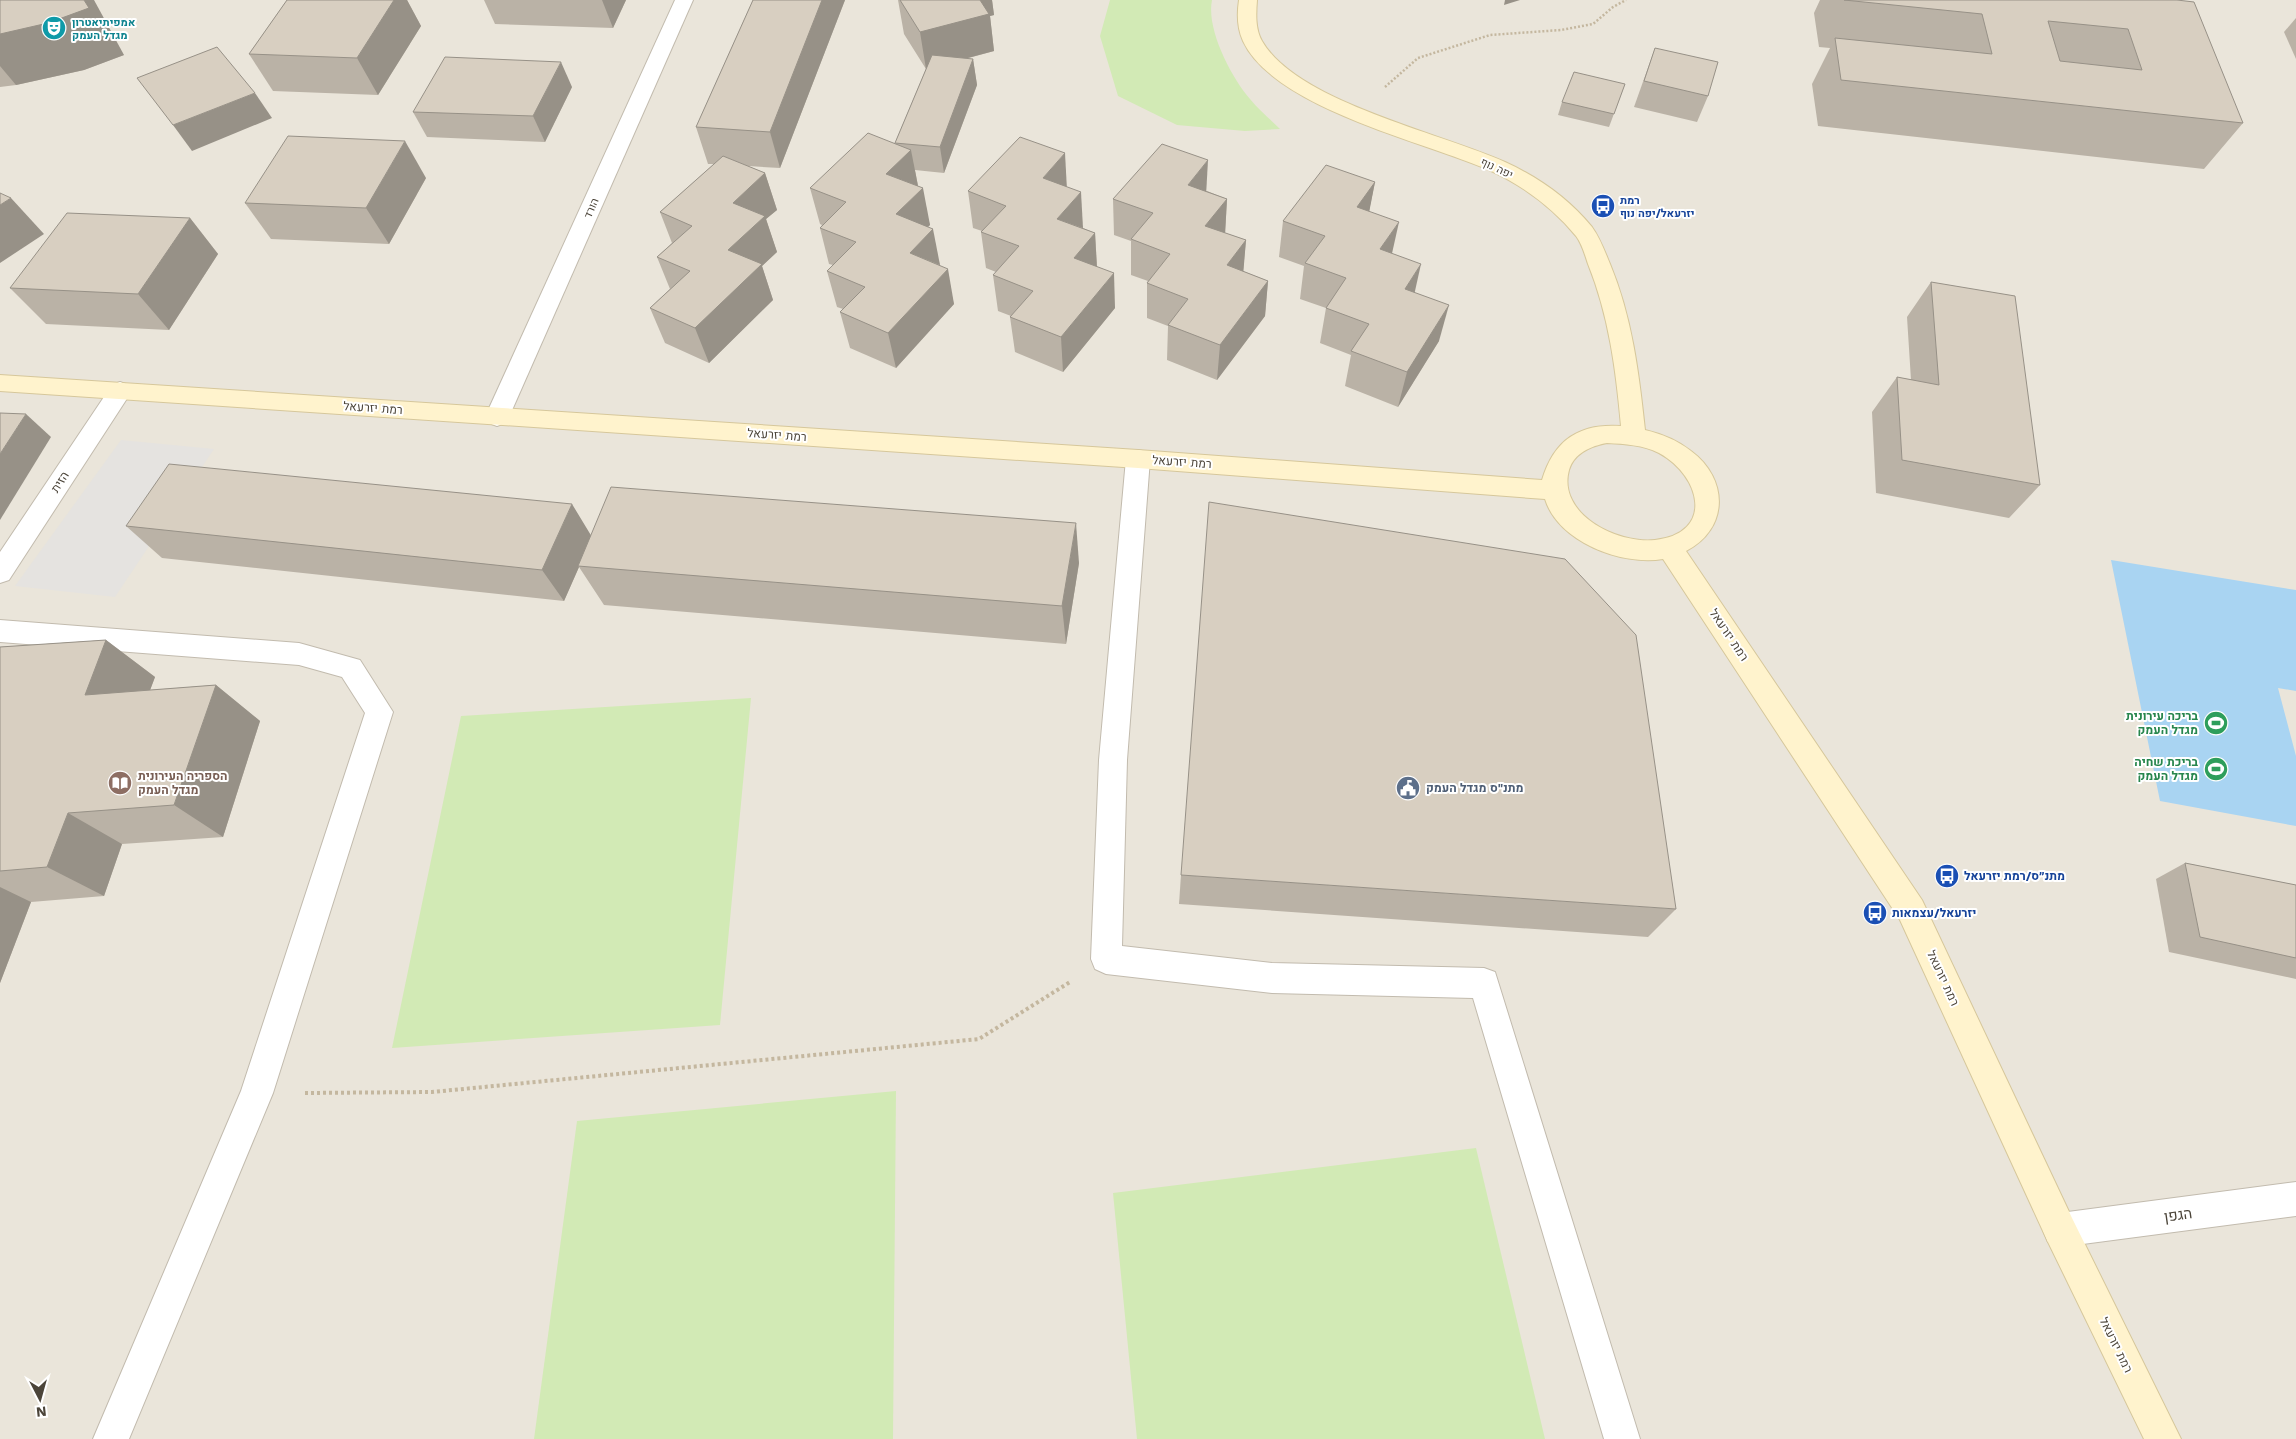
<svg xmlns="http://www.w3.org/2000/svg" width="2296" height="1439" font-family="'Work Sans',Heebo,sans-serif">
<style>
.residential{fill:#eae5da}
.green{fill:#d2eab5}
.parking{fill:#e5e3e0}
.water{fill:#a9d4f2}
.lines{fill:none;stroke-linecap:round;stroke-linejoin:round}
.street-casing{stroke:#c2bbae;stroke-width:2}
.secondary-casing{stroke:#d6c79b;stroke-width:2}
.path-far1{stroke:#c4b79f;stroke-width:2.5;stroke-dasharray:2 2;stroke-linecap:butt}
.path{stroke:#c4b79f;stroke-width:4;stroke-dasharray:3 3;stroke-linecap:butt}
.street{fill:#fff;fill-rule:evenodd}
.secondary{fill:#fff3cd;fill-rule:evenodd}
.wall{fill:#bab2a6}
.shaded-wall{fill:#979187}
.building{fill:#d8cfc1;stroke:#979187;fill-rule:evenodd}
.labels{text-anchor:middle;stroke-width:4;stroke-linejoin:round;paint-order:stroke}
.far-culture-label{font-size:11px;font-weight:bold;fill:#0d838f;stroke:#fff;text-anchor:start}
.far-street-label{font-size:11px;fill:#4b4439;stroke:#fff}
.far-transit-label{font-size:11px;font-weight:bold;fill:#164399;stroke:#fff;text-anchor:start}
.street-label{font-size:12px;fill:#4b4439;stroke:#fff}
.leisure-label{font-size:12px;font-weight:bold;fill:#27864d;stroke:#fff;text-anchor:end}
.education-label{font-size:12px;font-weight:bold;fill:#785e54;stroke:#fff;text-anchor:start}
.service-label{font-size:12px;font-weight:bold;fill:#4e5e75;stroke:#fff;text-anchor:start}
.transit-label{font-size:12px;font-weight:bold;fill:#164399;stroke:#fff;text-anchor:start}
.near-street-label{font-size:15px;fill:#4b4439;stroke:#fff}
</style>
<rect width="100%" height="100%" fill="#f6f3ec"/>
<!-- residential -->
<rect class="residential" x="0" y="0" width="2296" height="1439"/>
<!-- green -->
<g class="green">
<path d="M1110 0H1212C1206 29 1231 77 1250 99 1259 110 1270 119 1280 129L1245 131 1177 125 1118 96 1100 36Z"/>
<path d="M751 698 720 1025 392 1048 461 716Z"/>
<path d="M896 1091 893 1439H534L577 1121Z"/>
<path d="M1476 1148 1545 1439H1137L1113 1193Z"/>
</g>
<!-- parking -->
<path class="parking" d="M121 440 214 449 115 597 15 586Z"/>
<!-- water -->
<path class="water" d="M2111 560 2296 590V691L2278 688 2296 756V826L2160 801Z"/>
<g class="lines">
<!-- street casing -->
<g class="street-casing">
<g id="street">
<path d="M675 0H693L509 417 505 423 497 426 489 423 485 417Z"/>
<path d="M120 382 128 385 132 391 128 397 9 580 0 583V552L112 385Z"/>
<path d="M1138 450 1147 452 1150 459 1127 760 1122 946 1272 963 1484 968 1495 972 1640 1439H1604L1473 998 1272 993 1106 974 1095 969 1091 959 1099 760 1126 459 1129 452Z"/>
<path d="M0 620 299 643 360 660 393 712 273 1093 129 1439H93L241 1091 365 713 342 677 299 665 0 642Z"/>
<path d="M2296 1182V1216L2060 1247 2048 1242 2043 1230 2048 1218 2060 1213Z"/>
</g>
</g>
<!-- secondary casing -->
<g class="secondary-casing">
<path id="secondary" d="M1239 0H1257C1256 13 1255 29 1262 41 1297 102 1441 133 1505 162 1538 177 1569 199 1592 227 1600 238 1605 252 1610 264 1632 317 1639 373 1645 430 1662 434 1677 440 1691 451 1729 479 1729 529 1686 551L1922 900 2072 1218 2181 1439H2144L2048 1242 1900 920 1663 559C1622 566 1558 542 1545 499L1138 468 0 391V375L1138 450 1542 480C1554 440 1579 423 1621 426 1616 370 1609 316 1588 264 1585 255 1582 244 1576 236 1553 208 1522 185 1489 170 1425 142 1274 108 1243 41 1237 28 1237 13 1239 0ZM1607 443C1625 444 1643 445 1659 453 1701 476 1715 533 1655 540 1617 544 1557 514 1569 470 1574 453 1591 446 1607 443Z"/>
</g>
<!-- path-far1 -->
<path class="path-far1" d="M1385 87 1418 58 1490 35 1561 30 1593 24 1613 7 1626 0"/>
<!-- path -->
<path class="path" d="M305 1093 432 1092 979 1039 1070 982"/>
<!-- street -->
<use href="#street" class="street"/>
<!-- secondary -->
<use href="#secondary" class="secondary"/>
</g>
<!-- wall -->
<g class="wall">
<path d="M0 0 124 55 84 70 16 85 0 87Z"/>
<path d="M287 0H407L421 26 378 95 273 91 249 54Z"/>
<path d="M484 0H626L613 28 495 24Z"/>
<path d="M753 0H845L780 168 748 166 765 173 777 210 766 219 777 252 762 266 773 300 709 363 665 343 650 308 670 289 657 257 672 243 660 212 714 164H708L696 127Z"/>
<path d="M898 0H992L994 15 990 16 994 51 965 59H973L977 85 944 173 915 170 918 186 930 225 927 227 940 265 954 304 896 368 850 348 840 312 843 309 837 307 827 271 833 265 829 264 820 228 822 225 820 224 810 188 896 144 895 143 926 69 904 34Z"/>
<path d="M1820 0H2177L2243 123 2204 169 1818 126 1812 84 1830 48 1819 47 1814 13Z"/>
<path d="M2296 18V59L2284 32Z"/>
<path d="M1655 48 1708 96 1697 122 1634 107Z"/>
<path d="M1625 84 1609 127 1558 115 1562 102Z"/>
<path d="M572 87 545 142 427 137 413 112Z"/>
<path d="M426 178 389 244 271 239 245 203Z"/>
<path d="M1375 182 1369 211 1392 254 1415 293 1439 341 1398 407 1345 386 1351 355 1320 343 1326 308 1300 299 1304 266 1279 257 1283 221Z"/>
<path d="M1067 187 1083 228 1095 233 1097 266 1115 308 1063 372 1015 352 1010 317 1011 316 998 311 993 275 996 272 986 268 981 232 982 231 973 228 968 191Z"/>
<path d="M1207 191 1227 199 1225 233 1246 240 1243 271 1268 281 1265 316 1217 380 1167 360 1168 326 1147 318V283L1148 281 1131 275V241L1114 235 1113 199Z"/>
<path d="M190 218 218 254 169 330 46 324 10 288Z"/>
<path d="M1931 282 2040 485 2009 518 1876 493 1872 412 1897 377 1911 380 1907 317Z"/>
<path d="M126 526 591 535 1079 563 1066 644 604 605 579 567 564 601 162 558Z"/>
<path d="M106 640 155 677 150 690 216 685 260 721 223 837 122 844 104 896 31 902 0 983V647Z"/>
<path d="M2185 863 2296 885V979L2169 952 2156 879Z"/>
<path d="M1181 875 1676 909 1648 937 1179 904Z"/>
</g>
<!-- shaded-wall -->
<g class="shaded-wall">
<path d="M84 0H94L124 55 84 70 16 85 0 66V34Z"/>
<path d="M394 0H407L421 26 378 95 357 58Z"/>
<path d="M602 0H626L613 28Z"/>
<path d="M822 0H845L780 168 770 132Z"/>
<path d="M970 0H992L994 15 990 16 994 51 926 69 920 32Z"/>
<path d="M1505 0H1520L1504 5Z"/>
<path d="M973 59 977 85 944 173 940 147Z"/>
<path d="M561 62 572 87 545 142 533 116Z"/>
<path d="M255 93 272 118 192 151 173 125Z"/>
<path d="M405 141 426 178 389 244 366 208Z"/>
<path d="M911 150 918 186 886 174Z"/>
<path d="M1065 153 1067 190 1043 178Z"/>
<path d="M1208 160 1206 196 1188 185Z"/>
<path d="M765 173 777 210 766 219 777 252 762 266 773 300 709 363 695 328 728 250 733 203Z"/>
<path d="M1375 182 1368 218 1357 207Z"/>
<path d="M923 188 930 225 904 251 896 214Z"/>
<path d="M1081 192 1083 228 1057 219Z"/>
<path d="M11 198 44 234 0 263V205Z"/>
<path d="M1227 199 1225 235 1205 226Z"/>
<path d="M190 218 218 254 169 330 138 294Z"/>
<path d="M1399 222 1391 258 1380 249Z"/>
<path d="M933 229 940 265 910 253Z"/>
<path d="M1095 233 1097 269 1074 258Z"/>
<path d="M1246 240 1243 276 1227 265Z"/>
<path d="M1421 264 1413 300 1405 289Z"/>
<path d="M948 269 954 304 896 368 888 333Z"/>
<path d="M1114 273 1115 308 1063 372 1061 337Z"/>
<path d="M1268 281 1265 316 1217 380 1220 345Z"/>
<path d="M1449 305 1439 341 1398 407 1407 372Z"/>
<path d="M26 414 51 437 0 520V454Z"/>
<path d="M572 504 592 537 578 566 579 567 564 601 542 570Z"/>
<path d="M1076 523 1079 563 1066 644 1062 606Z"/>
<path d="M106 640 155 677 135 730 85 695Z"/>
<path d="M216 685 260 721 223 837 174 805Z"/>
<path d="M68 813 122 844 104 896 47 867Z"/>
<path d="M0 887 31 902 0 983Z"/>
</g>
<!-- building -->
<g class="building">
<path d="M0 0H84L89 8 48 23 0 34Z"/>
<path d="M287 0H394L357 58 249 54Z"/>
<path d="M753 0H822L770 132 696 127Z"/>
<path d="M900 0H980L989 14 920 32Z"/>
<path d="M1844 0H2177L2194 2 2243 123 1841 80 1835 38 1992 54 1982 14ZM2048 21 2128 29 2142 70 2060 61Z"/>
<path d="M217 47 255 93 173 125 137 78Z"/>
<path d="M1655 48 1718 62 1708 96 1644 81Z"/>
<path d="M932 55 973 59 940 147 895 143Z"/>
<path d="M445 57 561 62 533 116 413 112Z"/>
<path d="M1574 72 1625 84 1614 114 1562 102Z"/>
<path d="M868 133 911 150 886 174 923 188 896 214 933 229 910 253 948 269 888 333 840 312 865 287 827 271 856 242 820 228 846 202 810 188Z"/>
<path d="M288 136 405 141 366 208 245 203Z"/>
<path d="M1020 137 1065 153 1043 178 1081 192 1057 219 1095 233 1074 258 1114 273 1061 337 1010 317 1033 291 993 275 1019 246 981 232 1006 206 968 191Z"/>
<path d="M1162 144 1208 160 1188 185 1227 199 1205 226 1246 240 1227 265 1268 281 1220 345 1168 325 1188 299 1147 283 1170 254 1131 239 1153 213 1113 199Z"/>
<path d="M723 156 765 173 733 203 765 216 728 250 762 264 695 328 650 308 690 271 657 257 692 226 660 212Z"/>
<path d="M1326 165 1375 182 1357 207 1399 222 1380 249 1421 264 1405 289 1449 305 1407 372 1351 351 1369 324 1326 308 1346 278 1305 263 1325 236 1283 221Z"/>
<path d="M0 193 11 198 0 205Z"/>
<path d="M67 213 190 218 138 294 10 288Z"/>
<path d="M1931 282 2015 296 2040 485 1902 460 1897 377 1939 385Z"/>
<path d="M0 413 26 414 0 454Z"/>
<path d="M169 464 572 504 542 570 126 526Z"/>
<path d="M611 487 1076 523 1062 606 578 566Z"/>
<path d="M1209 502 1565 559 1636 635 1676 909 1181 875Z"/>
<path d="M106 640 85 695 216 685 174 805 68 813 47 867 0 871V647Z"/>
<path d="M2185 863 2296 885V958L2200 937Z"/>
</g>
<!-- icons -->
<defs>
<g id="theatre-disc" transform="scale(1.25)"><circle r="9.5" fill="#0f9aa8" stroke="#fff"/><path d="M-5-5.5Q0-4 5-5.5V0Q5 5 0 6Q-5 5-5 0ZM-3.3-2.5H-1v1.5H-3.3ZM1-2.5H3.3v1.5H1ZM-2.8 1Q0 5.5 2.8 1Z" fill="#fff"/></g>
<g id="bus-disc" transform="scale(1.25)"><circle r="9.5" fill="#1a4fb4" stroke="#fff"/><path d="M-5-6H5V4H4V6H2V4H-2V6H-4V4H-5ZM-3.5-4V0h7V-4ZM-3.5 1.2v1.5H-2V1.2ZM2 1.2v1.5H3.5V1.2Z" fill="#fff"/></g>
<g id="stadium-disc" transform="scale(1.25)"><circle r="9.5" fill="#2e9e5b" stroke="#fff"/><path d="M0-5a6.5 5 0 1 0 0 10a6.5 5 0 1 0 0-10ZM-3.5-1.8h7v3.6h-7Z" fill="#fff"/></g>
<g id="library-disc" transform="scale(1.25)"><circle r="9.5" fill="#8d6e63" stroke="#fff"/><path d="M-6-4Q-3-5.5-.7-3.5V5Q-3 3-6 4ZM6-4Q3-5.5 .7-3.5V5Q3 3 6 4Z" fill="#fff"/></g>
<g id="civic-disc" transform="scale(1.25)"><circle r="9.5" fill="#5c6f8a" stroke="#fff"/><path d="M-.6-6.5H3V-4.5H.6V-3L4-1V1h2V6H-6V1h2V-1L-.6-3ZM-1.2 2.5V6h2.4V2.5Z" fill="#fff"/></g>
</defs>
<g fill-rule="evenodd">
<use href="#theatre-disc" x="54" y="28"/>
<use href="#bus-disc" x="1603" y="206"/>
<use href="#stadium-disc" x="2216" y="723"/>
<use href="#stadium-disc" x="2216" y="769"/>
<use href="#library-disc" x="120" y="783"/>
<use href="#civic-disc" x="1408" y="788"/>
<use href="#bus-disc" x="1947" y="876"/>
<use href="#bus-disc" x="1875" y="913"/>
</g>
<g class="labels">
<!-- far-culture labels -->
<g class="far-culture-label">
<text x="72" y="26">אמפיתיאטרון<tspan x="72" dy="13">מגדל העמק</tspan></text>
</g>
<!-- far-street labels -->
<g class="far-street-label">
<text transform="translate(1497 168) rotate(25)" y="4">יפה נוף</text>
<text transform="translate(591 208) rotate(-66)" y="4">הורד</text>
</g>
<!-- far-transit labels -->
<g class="far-transit-label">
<text x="1620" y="204">רמת<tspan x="1620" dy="13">יזרעאל/יפה נוף</tspan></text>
</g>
<!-- street labels -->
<g class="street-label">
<text transform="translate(373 408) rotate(4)" y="4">רמת יזרעאל</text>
<text transform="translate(777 435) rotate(4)" y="4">רמת יזרעאל</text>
<text transform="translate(1182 462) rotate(4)" y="4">רמת יזרעאל</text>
<text transform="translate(60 482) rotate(-57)" y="4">הזית</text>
<text transform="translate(1729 635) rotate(56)" y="4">רמת יזרעאל</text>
<text transform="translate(1943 978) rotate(65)" y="4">רמת יזרעאל</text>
<text transform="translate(2116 1345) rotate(64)" y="4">רמת יזרעאל</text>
</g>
<!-- leisure labels -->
<g class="leisure-label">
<text x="2198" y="720">בריכה עירונית<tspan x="2198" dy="14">מגדל העמק</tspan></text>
<text x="2198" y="766">בריכת שחיה<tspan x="2198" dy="14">מגדל העמק</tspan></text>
</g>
<!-- education labels -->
<g class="education-label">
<text x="138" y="780">הספריה העירונית<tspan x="138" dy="14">מגדל העמק</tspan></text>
</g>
<!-- service labels -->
<g class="service-label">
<text x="1426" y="792">מתנ"ס מגדל העמק</text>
</g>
<!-- transit labels -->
<g class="transit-label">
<text x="1964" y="880">מתנ״ס/רמת יזרעאל</text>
<text x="1892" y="917">יזרעאל/עצמאות</text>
</g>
<!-- near-street labels -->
<g class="near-street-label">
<text transform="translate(2178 1215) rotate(-8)" y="5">הגפן</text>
</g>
</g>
<!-- north arrow -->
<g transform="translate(40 1399) rotate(174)" stroke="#ffffff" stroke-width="4" paint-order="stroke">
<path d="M0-4L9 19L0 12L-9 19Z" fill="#4b4439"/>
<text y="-8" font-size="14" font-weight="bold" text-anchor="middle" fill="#4b4439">N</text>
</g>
</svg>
